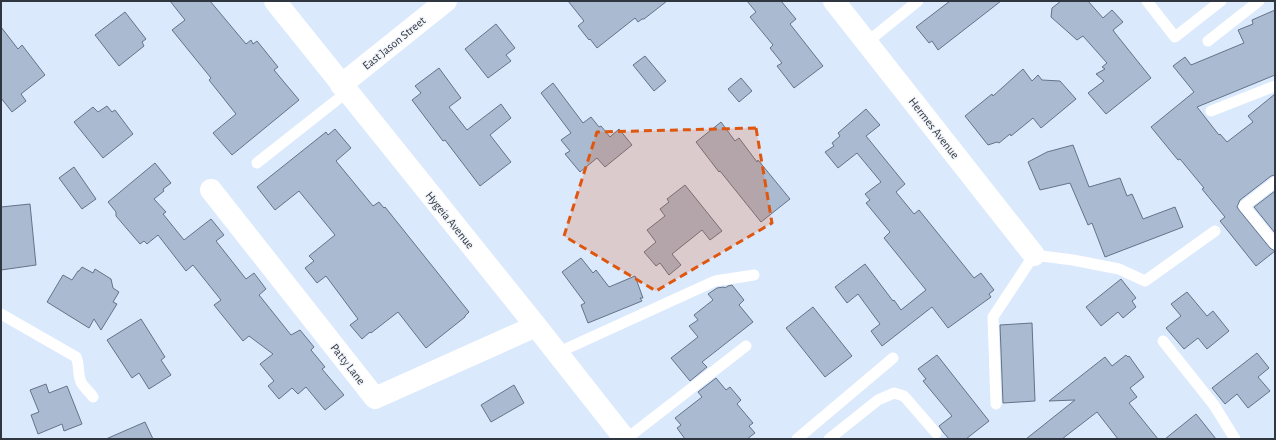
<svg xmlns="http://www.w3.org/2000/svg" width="1276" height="440" font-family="'Alegreya Sans',sans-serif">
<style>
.building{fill:#a9bad1;stroke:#647389}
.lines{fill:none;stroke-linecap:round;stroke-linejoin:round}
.lane{stroke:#fff;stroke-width:11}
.street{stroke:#fff;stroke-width:22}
.marked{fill:#df570f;fill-opacity:0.2;stroke:#df570f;stroke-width:3;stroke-dasharray:8 5;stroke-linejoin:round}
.labels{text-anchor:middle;stroke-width:3;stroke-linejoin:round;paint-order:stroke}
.street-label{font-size:12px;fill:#2f363f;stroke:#f2f5fa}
</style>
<rect width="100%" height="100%" fill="#dbe9fd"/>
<!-- building -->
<g class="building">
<path d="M170 1H210L246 44 251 40 253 44 257 41 278 67 274 70 299 100 232 155 213 133 236 114 209 80 211 78 172 30 185 20Z"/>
<path d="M568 1H667L644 19H642L638 22 635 18 597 48 590 39 589 40 578 26 584 21Z"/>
<path d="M747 1H781L796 19 790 24 823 66 794 88 777 66 782 63 770 48 773 45 750 17 756 12Z"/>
<path d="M950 1H1001L938 50 932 41 929 43 916 27Z"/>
<path d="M1061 1H1088L1103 18 1112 10 1123 22 1113 30 1115 33 1151 78 1106 114 1088 93 1104 81 1096 74 1105 69 1102 67 1107 63 1083 36 1077 40 1051 17 1052 8Z"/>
<path d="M1275 10V75L1197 107 1219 135 1220 134 1227 142 1253 122 1248 116 1275 94V175L1271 176 1240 200 1237 207 1239 210 1270 248 1275 251 1256 266 1220 221 1225 217 1202 189 1204 188 1180 159 1178 160 1151 127 1194 92 1173 66 1185 57 1191 65 1244 43 1238 30 1253 24 1252 20Z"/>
<path d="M125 12 146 39 142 42 144 46 119 66 95 35Z"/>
<path d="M496 24 515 48 506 55 511 61 488 78 465 49Z"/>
<path d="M1 27 18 49 22 45 45 75 21 94 26 101 12 112 1 98Z"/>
<path d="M645 56 666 81 654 91 633 65Z"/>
<path d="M439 68 461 98 449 107 467 130 501 104 511 118 490 135 511 162 480 186 445 140 443 141 412 100 421 93 415 86Z"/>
<path d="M1023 69 1032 81 1038 75 1042 80 1060 81 1076 99 1041 128 1033 118 1011 136 1010 134 999 143 997 142 988 145 965 116 992 94 993 96Z"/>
<path d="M741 78 752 91 739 102 728 89Z"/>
<path d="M553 83 583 123 591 117 599 127 601 126 610 137 619 129 632 145 605 167 597 158 580 172 565 154 570 151 561 140 571 133 541 93Z"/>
<path d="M107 106 112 112 115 110 133 134 103 158 74 122 93 107 98 112Z"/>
<path d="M866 109 880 125 866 136 905 184 896 192 914 214 919 210 974 278 981 273 994 290 989 294 991 297 948 328 932 307 882 346 871 331 880 324 858 294 847 303 835 287 865 264 893 301 894 300 901 310 926 290 884 238 890 232 866 203 870 200 865 194 881 182 857 153 838 168 825 152 834 146 832 143 840 136 838 133Z"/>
<path d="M721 122 735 141 739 138 757 162 758 160 790 199 761 222 720 171 719 172 696 142Z"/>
<path d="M335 129 351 148 336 161 373 206 379 202 384 208 385 207 469 312 465 316V317L426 348 398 312 371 333 370 332 362 339 350 325 358 319 326 276 317 283 305 268 314 261 309 256 335 235 299 191 275 210 257 187 326 132 328 135Z"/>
<path d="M1073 145 1089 187 1120 178 1127 196 1132 194 1143 219 1175 207 1183 227 1105 257 1092 223 1088 225 1070 183 1040 190 1028 162 1047 152Z"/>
<path d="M155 163 171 183 163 189 164 191 154 199 166 212 163 214 184 240 211 219 224 235 216 241 246 279 254 273 266 289 259 295 291 335 300 330 314 347 311 350 325 367 322 369 344 395 325 410 306 387 298 394 292 388 279 399 268 386 274 381 260 364 273 354 249 336 243 341 214 305 221 300 193 265 186 271 158 235 147 244 144 241 140 244 116 216V212L108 202Z"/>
<path d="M74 167 96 199 82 209 59 178Z"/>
<path d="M685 185 722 231 710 240 702 230 672 254 681 265 669 275 660 263 656 266 644 252 656 242 647 230 665 216 660 209 669 202 667 199Z"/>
<path d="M1275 191V233L1254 207Z"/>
<path d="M30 204 36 265 1 270V207Z"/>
<path d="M581 258 593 273 596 270 609 287 635 276 643 298H640L642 301 588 323 581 305 585 303 562 272Z"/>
<path d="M82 267 93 273 95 269 111 279 113 288 119 292 113 302 117 304 101 330 94 319 89 328 47 302 63 275 72 280 78 271H79Z"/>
<path d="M1121 279 1136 298 1132 301 1136 307 1123 318 1118 312 1101 326 1086 307Z"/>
<path d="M732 285 744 300 739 305 753 322 702 362 707 367 690 381 671 358 698 337 689 326 698 320 694 315 713 300 708 294 717 288 724 287 725 288 728 286Z"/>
<path d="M1187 292 1207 316 1213 311 1229 331 1207 349 1198 338 1184 349 1166 328 1181 316 1171 304Z"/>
<path d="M813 307 852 356 825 377 786 328Z"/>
<path d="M141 319 165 357 161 360 171 375 149 389 139 373 132 378 107 340Z"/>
<path d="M1032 323 1035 401 1003 403 1000 325Z"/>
<path d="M1257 353 1269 368 1258 377 1270 391 1248 408 1237 394 1225 404 1212 388Z"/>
<path d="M937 355 989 421 966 439H949L943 432 939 426 952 416 923 381 926 379 918 369Z"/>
<path d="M1126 355 1128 357 1129 356 1144 377 1130 388 1137 397 1129 403 1158 439H1118L1097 412 1062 439H1026L1075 400 1049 401 1105 357 1112 366Z"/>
<path d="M716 378 726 390 730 387 741 400 737 404 753 423 749 426 755 433 747 439H685L677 428 681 425 675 418 702 397 698 392Z"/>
<path d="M46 384 49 393 67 386 82 424 64 431 62 424 38 434 31 415 39 412 30 390Z"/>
<path d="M514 385 524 403 491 422 481 405Z"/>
<path d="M1196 414 1216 439H1165Z"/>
<path d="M145 422 153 439H106Z"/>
</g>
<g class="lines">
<!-- lane -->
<g class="lane">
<path d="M1147 1 1175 37 1221 1"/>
<path d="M1208 41 1259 1"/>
<path d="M866 43 918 1"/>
<path d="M1211 111 1275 86"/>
<path d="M257 163 347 92"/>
<path d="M1275 182 1244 206 1275 244"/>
<path d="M1 314 76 357C80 365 77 373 81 382 83 387 90 392 93 397"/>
<path d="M1163 341 1214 405 1235 439"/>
<path d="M557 353 715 281 754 275"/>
<path d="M996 404 993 317 1034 255 1073 260 1119 269 1145 281 1215 231"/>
<path d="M626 439 746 346"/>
<path d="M797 439 893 358"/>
<path d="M829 439 878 400 894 393 904 396 936 433"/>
</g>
<!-- street -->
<g class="street">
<path d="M275 1 536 326 625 439"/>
<path d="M834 1 1034 255"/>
<path d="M341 85 446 1"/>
<path d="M211 190 375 398 536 326"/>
</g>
</g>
<!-- marked area -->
<path class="marked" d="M756 128 772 223 656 291 564 236 597 132Z"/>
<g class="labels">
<!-- street labels -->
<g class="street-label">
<text transform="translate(394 43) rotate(-39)" y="4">East Jason Street</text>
<text transform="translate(934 128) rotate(52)" y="4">Hermes Avenue</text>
<text transform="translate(450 220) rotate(51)" y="4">Hygeia Avenue</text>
<text transform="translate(348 364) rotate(52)" y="4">Patty Lane</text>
</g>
</g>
<!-- border -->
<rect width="1276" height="440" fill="none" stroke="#2f363f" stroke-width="4"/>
</svg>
